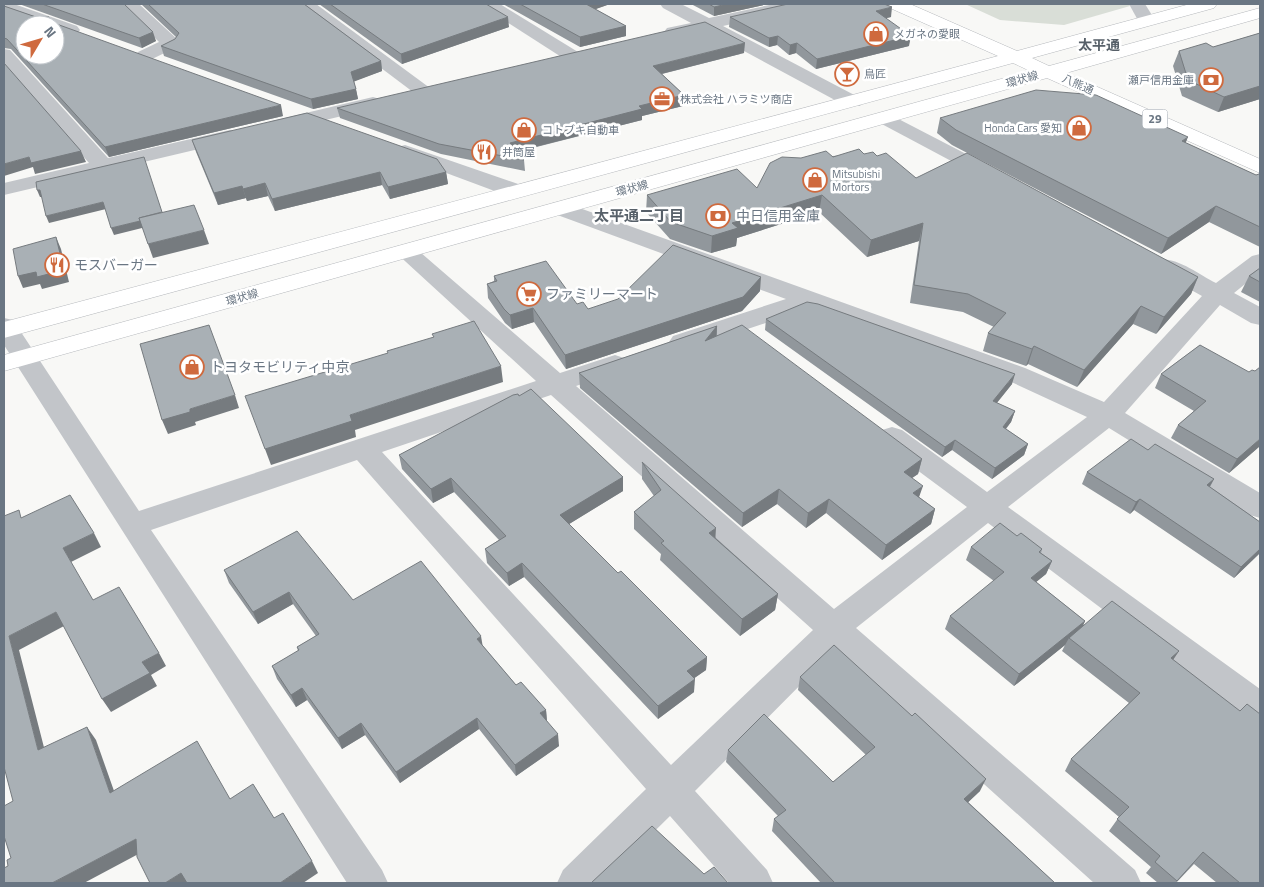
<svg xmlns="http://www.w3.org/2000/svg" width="1264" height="887" font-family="'Titillium Web','Noto Sans JP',sans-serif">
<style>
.green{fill:#d9ded7}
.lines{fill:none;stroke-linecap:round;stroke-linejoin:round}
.major-casing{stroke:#b6b9bd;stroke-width:1}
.minor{fill:#c2c5c9;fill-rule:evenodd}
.major{fill:#fff;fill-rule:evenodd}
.wall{fill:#91979c}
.shaded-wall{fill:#767b7f}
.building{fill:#a9b0b5;stroke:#767b7f;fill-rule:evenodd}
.labels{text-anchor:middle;stroke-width:5;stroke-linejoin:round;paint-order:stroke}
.far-poi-label{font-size:11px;fill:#6a7683;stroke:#fff;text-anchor:start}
.far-street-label{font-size:11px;fill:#6a7683;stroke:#fff}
.shield{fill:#fff;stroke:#979fa8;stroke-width:1}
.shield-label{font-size:12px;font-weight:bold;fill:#6a7683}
.far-quarter-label{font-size:14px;font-weight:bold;fill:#576069;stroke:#fff}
.poi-label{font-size:14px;fill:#6a7683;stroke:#fff;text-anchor:start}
.neighbourhood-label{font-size:15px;font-weight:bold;fill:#576069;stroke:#fff}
</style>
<rect width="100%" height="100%" fill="#f8f8f6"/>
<!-- green -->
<path class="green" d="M965 4H1129L1130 6 1064 25 1000 20Z"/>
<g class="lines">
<!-- major casing -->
<g class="major-casing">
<path id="major" d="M887 4H910L1017 51 1190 4H1217L1214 8 1032 58 1049 66 1260 8V18L1066 73 1260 159V173L1047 78 4 371V355L1030 71 1013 63 4 338V322L998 56 890 8Z"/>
</g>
<!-- minor -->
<g class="minor">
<path d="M4 4H14L77 26 80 30 77 34C69 36 63 33 55 30V25H41L4 12Z"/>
<path d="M121 4H139L177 39 180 43 177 47 150 60H138L135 56 138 52 159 42Z"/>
<path d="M296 4H316L434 91 431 95H417Z"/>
<path d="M479 4H500L578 52 581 56 578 60H566Z"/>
<path d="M660 4H681L709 18 774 4H804L802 8 723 26 860 98 863 102 860 106H846L705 30 673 37 667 36 664 32 667 28 691 23 663 8Z"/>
<path d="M1129 4H1145L1155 20 1152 24H1140Z"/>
<path d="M4 49 10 50 108 158 230 130 237 132 240 136 237 140 4 195V183L89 163 4 65Z"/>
<path d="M373 97 380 99 383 103 380 107 279 131 272 129 269 125 272 121Z"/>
<path d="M885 112 999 171 1003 175 999 179 992 181 985 179 878 122 875 118 878 114Z"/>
<path d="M405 145 524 186 527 191 524 196 516 197 508 196 398 155 395 151 398 147Z"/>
<path d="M560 201 1025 368 1104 402 1202 296 1155 270 1151 265 1155 260C1175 255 1198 274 1216 283L1252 256 1260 254V272L1234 293 1260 307V325L1251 323 1220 305 1125 413 1260 493V518L1250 515 1109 428 1008 507 1260 689V723L1248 719 988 523 856 628 1135 870 1141 883H1094L835 650 695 791 767 870 773 883H729L670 816 602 883H557L563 870 646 789 357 460 151 530 382 870 388 883H347L4 345V318L13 320 139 511 536 381 394 251 397 246 405 244 413 246 560 373 615 355 624 358 628 364 624 370 576 386 834 609 967 507 882 444 878 437 882 430 892 427 902 430 987 492 1087 417 1007 380 810 308 691 348 682 350 673 348 669 342 673 336 786 299 552 213 549 208 552 203ZM551 395 813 630 671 765 382 452Z"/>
</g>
<!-- major -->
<use href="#major" class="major"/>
</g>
<!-- wall -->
<g class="wall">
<path d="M19 4H124L156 41 142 48Z"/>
<path d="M141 4H304L381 61 382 71 354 81 358 99 313 109 164 56 161 46 175 39 176 37Z"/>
<path d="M319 4H486L509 27 402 64Z"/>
<path d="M503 4H610L595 9 626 26V36L580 47Z"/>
<path d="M691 4H768L714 16Z"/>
<path d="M4 6 36 17H49L51 22 283 116 109 157 11 49 4 48Z"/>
<path d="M730 17H891L886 18 909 46 816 69 796 53 789 55 777 45 769 47 729 27Z"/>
<path d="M1260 33V99L1218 112 1182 96 1173 66 1179 51 1213 47Z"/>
<path d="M744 53 662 74 684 95 683 106 642 116V120L517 152 524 160 525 171 441 154 340 118 337 108Z"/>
<path d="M940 118 1186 143 1256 175 1260 174V247L1209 222 1161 254 952 145 937 133Z"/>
<path d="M192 140 446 172 448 184 390 199 382 185 275 211 268 196 247 201 246 198 218 205 196 152Z"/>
<path d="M864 154 877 156 916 178 1198 277 1191 294 1156 334 1133 324 1077 387 1028 364 1026 366 983 351 988 333 994 327 963 312 910 303 919 241 867 257 819 212 737 238 736 246 711 253 670 239 646 212 647 195 757 188 801 158Z"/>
<path d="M1260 268V302L1241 292 1249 276Z"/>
<path d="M494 276 588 309 760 291 742 311 566 369 534 322 512 329 505 323 488 298 487 284 494 281Z"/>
<path d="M766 319 1012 384 997 403 1015 411 1011 422 1006 429 1028 444 1024 455 992 479 952 450 942 457 765 330Z"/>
<path d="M717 326V336L922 459 918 474 912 478 919 497 935 509 931 524 882 560 826 513 806 528 777 504 742 527 580 388 579 373Z"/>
<path d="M1200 345 1260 446 1229 473 1171 438 1178 425 1194 411 1155 388 1161 374Z"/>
<path d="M519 396 623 477V491L569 524 618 573 707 657 706 670 694 678V692L658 719 524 577 509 586 487 563 485 549 499 540 454 492 433 503 402 469 399 455Z"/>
<path d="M1148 450 1214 479 1210 487 1260 522V553L1234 578 1134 510 1130 514 1082 484 1087 472Z"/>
<path d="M642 462 716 538 778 594 775 610 740 636 660 560 661 554 634 529V512L654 496 642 479Z"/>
<path d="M1017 536 1042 549 1041 553 1052 561 1046 574 1036 582 1085 621 1083 626 1179 651 1173 659 1260 883H1217L1194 864 1176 883H1158L1146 873 1151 867 1109 831 1119 817 1065 771 1071 759 1129 703 1062 651 1065 645 1014 686 945 629 950 616 994 581 966 560 971 547Z"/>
<path d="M224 570 353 600 483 646 516 685 546 710 547 721 559 746 516 776 479 729 400 783 365 735 342 749 307 700 296 707 277 679 272 666 298 651 297 647 316 636 293 604 258 624 229 583Z"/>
<path d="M800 677 980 791 968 802 1055 883H821L772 831 774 819 778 816 726 762 728 750 833 782 866 755 798 690Z"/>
</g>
<!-- shaded-wall -->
<g class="shaded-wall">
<path d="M585 4H610L585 13Z"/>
<path d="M727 4H768L714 16V7Z"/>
<path d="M892 7 891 17 874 21 876 11Z"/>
<path d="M508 17 509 27 402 64 401 54Z"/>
<path d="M626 26V36L580 47V37Z"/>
<path d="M153 32 156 41 142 48 139 38Z"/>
<path d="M778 36 777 45 769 47V38Z"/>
<path d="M911 36 909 46 816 69 817 59Z"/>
<path d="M745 43 744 53 653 76V66Z"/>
<path d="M797 43 796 53 789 55 790 45Z"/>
<path d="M381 61 382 71 353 82 351 72Z"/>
<path d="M1260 86V99L1218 112 1224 97Z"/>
<path d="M356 89 358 99 313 109 311 99Z"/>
<path d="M684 95 683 106 642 116V120L511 153 510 143 639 106Z"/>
<path d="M281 105 283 116 109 157 105 147Z"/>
<path d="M1188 137 1182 152V141Z"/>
<path d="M81 151 86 162 35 174 33 167 4 176V164L29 157Z"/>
<path d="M380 172 382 185 275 211 272 199Z"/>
<path d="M446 172 448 184 390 199 388 187Z"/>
<path d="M265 183 268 196 247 201 243 189Z"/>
<path d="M242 186 246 198 218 205 214 193Z"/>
<path d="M37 190H40L43 197H40Z"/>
<path d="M822 195 819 212 737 238 736 246 711 253 712 236 732 223Z"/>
<path d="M103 202 106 209 49 223 46 216Z"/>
<path d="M1216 206 1209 222 1161 254 1168 238Z"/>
<path d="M163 215 166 222 114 235 111 228Z"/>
<path d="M923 223 919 241 867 257 871 240Z"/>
<path d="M204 230 209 244 153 258 148 244Z"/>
<path d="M56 237 61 249 69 282 42 289 40 284 23 288 18 276Z"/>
<path d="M761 277 760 291 742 311 566 369 565 355Z"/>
<path d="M1198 277 1191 294 1156 334 1164 317Z"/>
<path d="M1141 306 1133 324 1077 387 1084 370Z"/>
<path d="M533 308 534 322 512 329 510 315Z"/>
<path d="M717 326 716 341H705Z"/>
<path d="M1034 346 1028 364 1026 366 1032 349Z"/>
<path d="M501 366 503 382 355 430 356 437 271 465 265 449 350 415Z"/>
<path d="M1015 374 1012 384 990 411 993 401Z"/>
<path d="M235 395 239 408 195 422 196 425 168 434 162 420 190 409Z"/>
<path d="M1015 411 1011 422 999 437 1003 427Z"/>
<path d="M1260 439V446L1229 473 1237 459Z"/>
<path d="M955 440 952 450 942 457 945 447Z"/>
<path d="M1028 444 1024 455 992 479 995 468Z"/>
<path d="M922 459 918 474 900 486 904 472Z"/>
<path d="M623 477V491L561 529 560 515Z"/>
<path d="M451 478 454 492 433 503 431 489Z"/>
<path d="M1214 479 1207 491V485Z"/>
<path d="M923 486 918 500 913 493Z"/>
<path d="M779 489 777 504 742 527 743 513Z"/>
<path d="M829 499 826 513 806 528 808 513Z"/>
<path d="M1140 499 1134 510 1130 514 1136 502Z"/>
<path d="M935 509 931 524 882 560 886 545Z"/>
<path d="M716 528 715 545 709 533Z"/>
<path d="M94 533 101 547 71 562 63 548Z"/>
<path d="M1260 549V553L1234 578 1241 567Z"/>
<path d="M1052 561 1046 574 1025 591 1031 578Z"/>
<path d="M522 563 524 577 509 586 507 573Z"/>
<path d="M289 592 293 604 258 624 253 612Z"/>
<path d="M778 594 775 610 740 636 742 619Z"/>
<path d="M56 612 64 626 19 650 48 763 38 750 9 636Z"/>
<path d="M1085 621 1079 634 1069 638 1065 645 1014 686 1019 674Z"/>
<path d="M481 636 483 648 477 639Z"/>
<path d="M1179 651 1171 663V658Z"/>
<path d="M159 653 166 666 151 675 157 686 111 712 102 699 142 662Z"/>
<path d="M707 657 706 670 686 684 687 671Z"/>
<path d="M695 679 694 692 658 719V706Z"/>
<path d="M302 688 307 700 296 707 291 695Z"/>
<path d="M546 710 547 722 540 713Z"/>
<path d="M477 718 479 729 400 783 396 772Z"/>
<path d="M361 723 365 735 342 749 338 738Z"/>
<path d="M87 727 96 740 119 805 110 793Z"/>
<path d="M558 734 559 746 516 776 515 765Z"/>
<path d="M986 779 980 791 959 811 964 799Z"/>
<path d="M136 839 144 851 84 883H52Z"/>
<path d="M312 861 318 873 303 883H280Z"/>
<path d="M181 873 189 883H165Z"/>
</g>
<!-- building -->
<g class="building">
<path d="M42 4H124L153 32 139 38Z"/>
<path d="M148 4H304L381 61 351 72 356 89 311 99 161 46 175 39 179 33Z"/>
<path d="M330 4H486L508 17 401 54Z"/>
<path d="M520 4H586L626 26 580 37Z"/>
<path d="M709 4H727L714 7Z"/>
<path d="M788 4H884L892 7 876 11 911 36 817 59 797 43 790 45 778 36 769 38 730 17Z"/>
<path d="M4 6 36 17H49L51 22 281 105 105 147 7 39 4 38ZM25 25H55V55H25Z"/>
<path d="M705 22 745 43 653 66 684 95 639 106 642 109 510 143 524 160 439 144 337 108Z"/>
<path d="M1260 33V86L1224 97 1188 80 1179 51 1206 43 1213 47Z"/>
<path d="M4 63 81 151 31 163 29 157 4 164Z"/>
<path d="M1036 90 1096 95 1188 137 1182 141 1256 175 1259 174H1260V227L1216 206 1168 238 956 130 940 118Z"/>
<path d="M307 113 437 159 446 172 388 187 380 172 272 199 265 183 243 189 242 186 214 193 192 140Z"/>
<path d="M859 149 864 154 873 152 877 156 886 153 916 178 967 153 1198 277 1164 317 1141 306 1084 370 1034 346 1032 349 988 333 1006 313 968 294 914 285 923 223 871 240 822 195 732 223 738 228 712 236 671 222 647 195 737 169 757 188 770 163 782 157 801 158 826 151 833 157Z"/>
<path d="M144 157 162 212 139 218 140 221 111 228 103 202 46 216 40 190H37L36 182Z"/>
<path d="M194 205 204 230 148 244 139 218Z"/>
<path d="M56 237 64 270 37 277 36 272 18 276 13 249Z"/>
<path d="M673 245 761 277 743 297 565 355 533 308 510 315 504 309 487 284 497 281 494 276 546 261 577 304 583 302 588 309 618 299Z"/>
<path d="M1260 268V282L1249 276Z"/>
<path d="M807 302 818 304 1015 374 993 401 1015 411 1003 427 1028 444 995 468 955 440 945 447 766 319Z"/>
<path d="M474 321 501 366 350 415 352 421 265 449 245 396 388 353 387 351 434 337 432 334Z"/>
<path d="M209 325 235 395 190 409V412L162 420 140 344Z"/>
<path d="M742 325 922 459 904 472 923 486 913 493 935 509 886 545 829 499 808 513 779 489 743 513 579 373 717 326 705 341Z"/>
<path d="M1200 345 1249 372 1252 370 1255 371 1260 367V439L1237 459 1178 425 1206 401 1161 374Z"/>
<path d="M531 389 623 477 560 515 618 573 621 571 707 657 687 671 695 679 658 706 522 563 507 573 485 549 506 536 451 478 431 489 399 455 513 395 518 394 519 396Z"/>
<path d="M1131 439 1148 450 1155 444 1214 479 1207 485 1260 522V549L1241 567 1140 499 1136 502 1087 472Z"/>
<path d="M642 462 716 528 709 533 778 594 742 619 661 543 664 541 634 512 661 490Z"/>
<path d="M70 495 94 533 63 548 93 600 119 587 159 653 142 662 150 673 102 699 56 612 9 636 38 750 87 727 110 793 197 741 230 799 253 784 274 818 283 813 312 861 280 883H187L181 873 165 883H150L137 857 136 839 52 883H4V868L8 866 7 860 11 858 4 836V806L13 801 4 767V516L19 510 21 518Z"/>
<path d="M1000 523 1017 536 1021 533 1042 549 1039 552 1052 561 1031 578 1085 621 1019 674 950 616 1004 572 971 547Z"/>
<path d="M297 531 353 600 421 561 481 636 477 639 516 685 521 682 546 710 540 713 558 734 515 765 477 718 396 772 361 723 338 738 302 688 291 695 272 666 299 650 297 647 319 634 289 592 253 612 224 570Z"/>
<path d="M1112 601 1179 651 1171 658 1240 711 1247 704 1260 714V883H1240L1203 852 1177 881 1155 862 1160 856 1117 819 1129 807 1071 759 1140 693 1069 638Z"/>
<path d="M834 645 912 716 915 713 986 779 964 799 1055 883H832L834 882 774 819 786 810 728 750 764 714 833 782 875 747 800 677Z"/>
<path d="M652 826 704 874 714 867 728 883H591Z"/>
</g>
<!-- icons -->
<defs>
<g id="shop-ring" transform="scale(1.25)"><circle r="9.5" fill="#fff" stroke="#cf6a3e" stroke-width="1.5"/><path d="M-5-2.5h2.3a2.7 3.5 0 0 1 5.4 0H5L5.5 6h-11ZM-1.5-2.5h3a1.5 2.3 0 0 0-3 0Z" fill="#cf6a3e"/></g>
<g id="bar-ring" transform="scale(1.25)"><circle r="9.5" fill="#fff" stroke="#cf6a3e" stroke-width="1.5"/><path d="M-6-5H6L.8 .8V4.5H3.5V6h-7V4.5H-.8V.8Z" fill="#cf6a3e"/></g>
<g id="bank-ring" transform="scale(1.25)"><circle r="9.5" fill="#fff" stroke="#cf6a3e" stroke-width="1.5"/><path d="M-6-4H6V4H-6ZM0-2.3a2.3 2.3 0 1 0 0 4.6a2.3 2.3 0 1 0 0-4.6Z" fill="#cf6a3e"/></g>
<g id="office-ring" transform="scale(1.25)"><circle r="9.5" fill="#fff" stroke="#cf6a3e" stroke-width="1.5"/><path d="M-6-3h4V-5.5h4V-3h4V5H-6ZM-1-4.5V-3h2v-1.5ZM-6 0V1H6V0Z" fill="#cf6a3e"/></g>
<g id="restaurant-ring" transform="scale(1.25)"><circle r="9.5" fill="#fff" stroke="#cf6a3e" stroke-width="1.5"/><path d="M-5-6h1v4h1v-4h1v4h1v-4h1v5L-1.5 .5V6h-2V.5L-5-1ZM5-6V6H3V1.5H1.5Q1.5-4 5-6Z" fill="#cf6a3e"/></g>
<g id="supermarket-ring" transform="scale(1.25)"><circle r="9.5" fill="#fff" stroke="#cf6a3e" stroke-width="1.5"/><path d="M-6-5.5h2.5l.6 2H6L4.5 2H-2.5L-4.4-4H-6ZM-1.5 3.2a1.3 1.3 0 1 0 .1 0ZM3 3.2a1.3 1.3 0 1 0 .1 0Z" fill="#cf6a3e"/></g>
</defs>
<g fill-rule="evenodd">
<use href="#shop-ring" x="876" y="34"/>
<use href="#bar-ring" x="847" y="74"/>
<use href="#bank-ring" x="1211" y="80"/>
<use href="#office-ring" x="662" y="99"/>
<use href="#shop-ring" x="1079" y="128"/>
<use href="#shop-ring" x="524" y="130"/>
<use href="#restaurant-ring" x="484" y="152"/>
<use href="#shop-ring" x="815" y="180"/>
<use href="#bank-ring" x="718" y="216"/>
<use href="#restaurant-ring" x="57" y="265"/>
<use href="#supermarket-ring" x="529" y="294"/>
<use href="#shop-ring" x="192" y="367"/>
</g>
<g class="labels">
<!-- far-poi labels -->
<g class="far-poi-label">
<text x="894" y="38">メガネの愛眼</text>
<text x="864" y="78">鳥匠</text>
<text x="1194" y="84" text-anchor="end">瀬戸信用金庫</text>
<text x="680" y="103">株式会社 ハラミツ商店</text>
<text x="1062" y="132" text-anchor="end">Honda Cars 愛知</text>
<text x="542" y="134">コトブキ自動車</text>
<text x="502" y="156">井筒屋</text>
<text x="832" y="178">Mitsubishi<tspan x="832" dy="13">Mortors</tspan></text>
</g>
<!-- far-street labels -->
<g class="far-street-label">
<text transform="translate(1022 79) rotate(-16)" y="4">環状線</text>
<text transform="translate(1078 84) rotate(24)" y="4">八熊通</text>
<text transform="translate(632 188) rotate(-15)" y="4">環状線</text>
<text transform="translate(242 297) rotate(-16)" y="4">環状線</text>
</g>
<!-- shield labels -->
<rect class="shield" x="1142.5" y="109.5" width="25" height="19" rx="4"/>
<g class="shield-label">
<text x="1155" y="123">29</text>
</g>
<!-- far-quarter labels -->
<g class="far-quarter-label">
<text x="1099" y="50">太平通</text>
</g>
<!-- poi labels -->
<g class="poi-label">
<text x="736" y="221">中日信用金庫</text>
<text x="74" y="270">モスバーガー</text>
<text x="546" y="299">ファミリーマート</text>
<text x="210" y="372">トヨタモビリティ中京</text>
</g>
<!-- neighbourhood labels -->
<g class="neighbourhood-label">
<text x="639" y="221">太平通二丁目</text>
</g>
</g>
<!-- border -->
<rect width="1264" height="887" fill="none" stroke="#6a7683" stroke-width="10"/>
<!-- north arrow -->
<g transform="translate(40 40) rotate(52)"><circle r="24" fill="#ffffff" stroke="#c3c8cd"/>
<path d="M0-4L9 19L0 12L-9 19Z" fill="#cf6a3e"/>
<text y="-8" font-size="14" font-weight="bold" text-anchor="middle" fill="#6a7683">N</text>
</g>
</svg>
